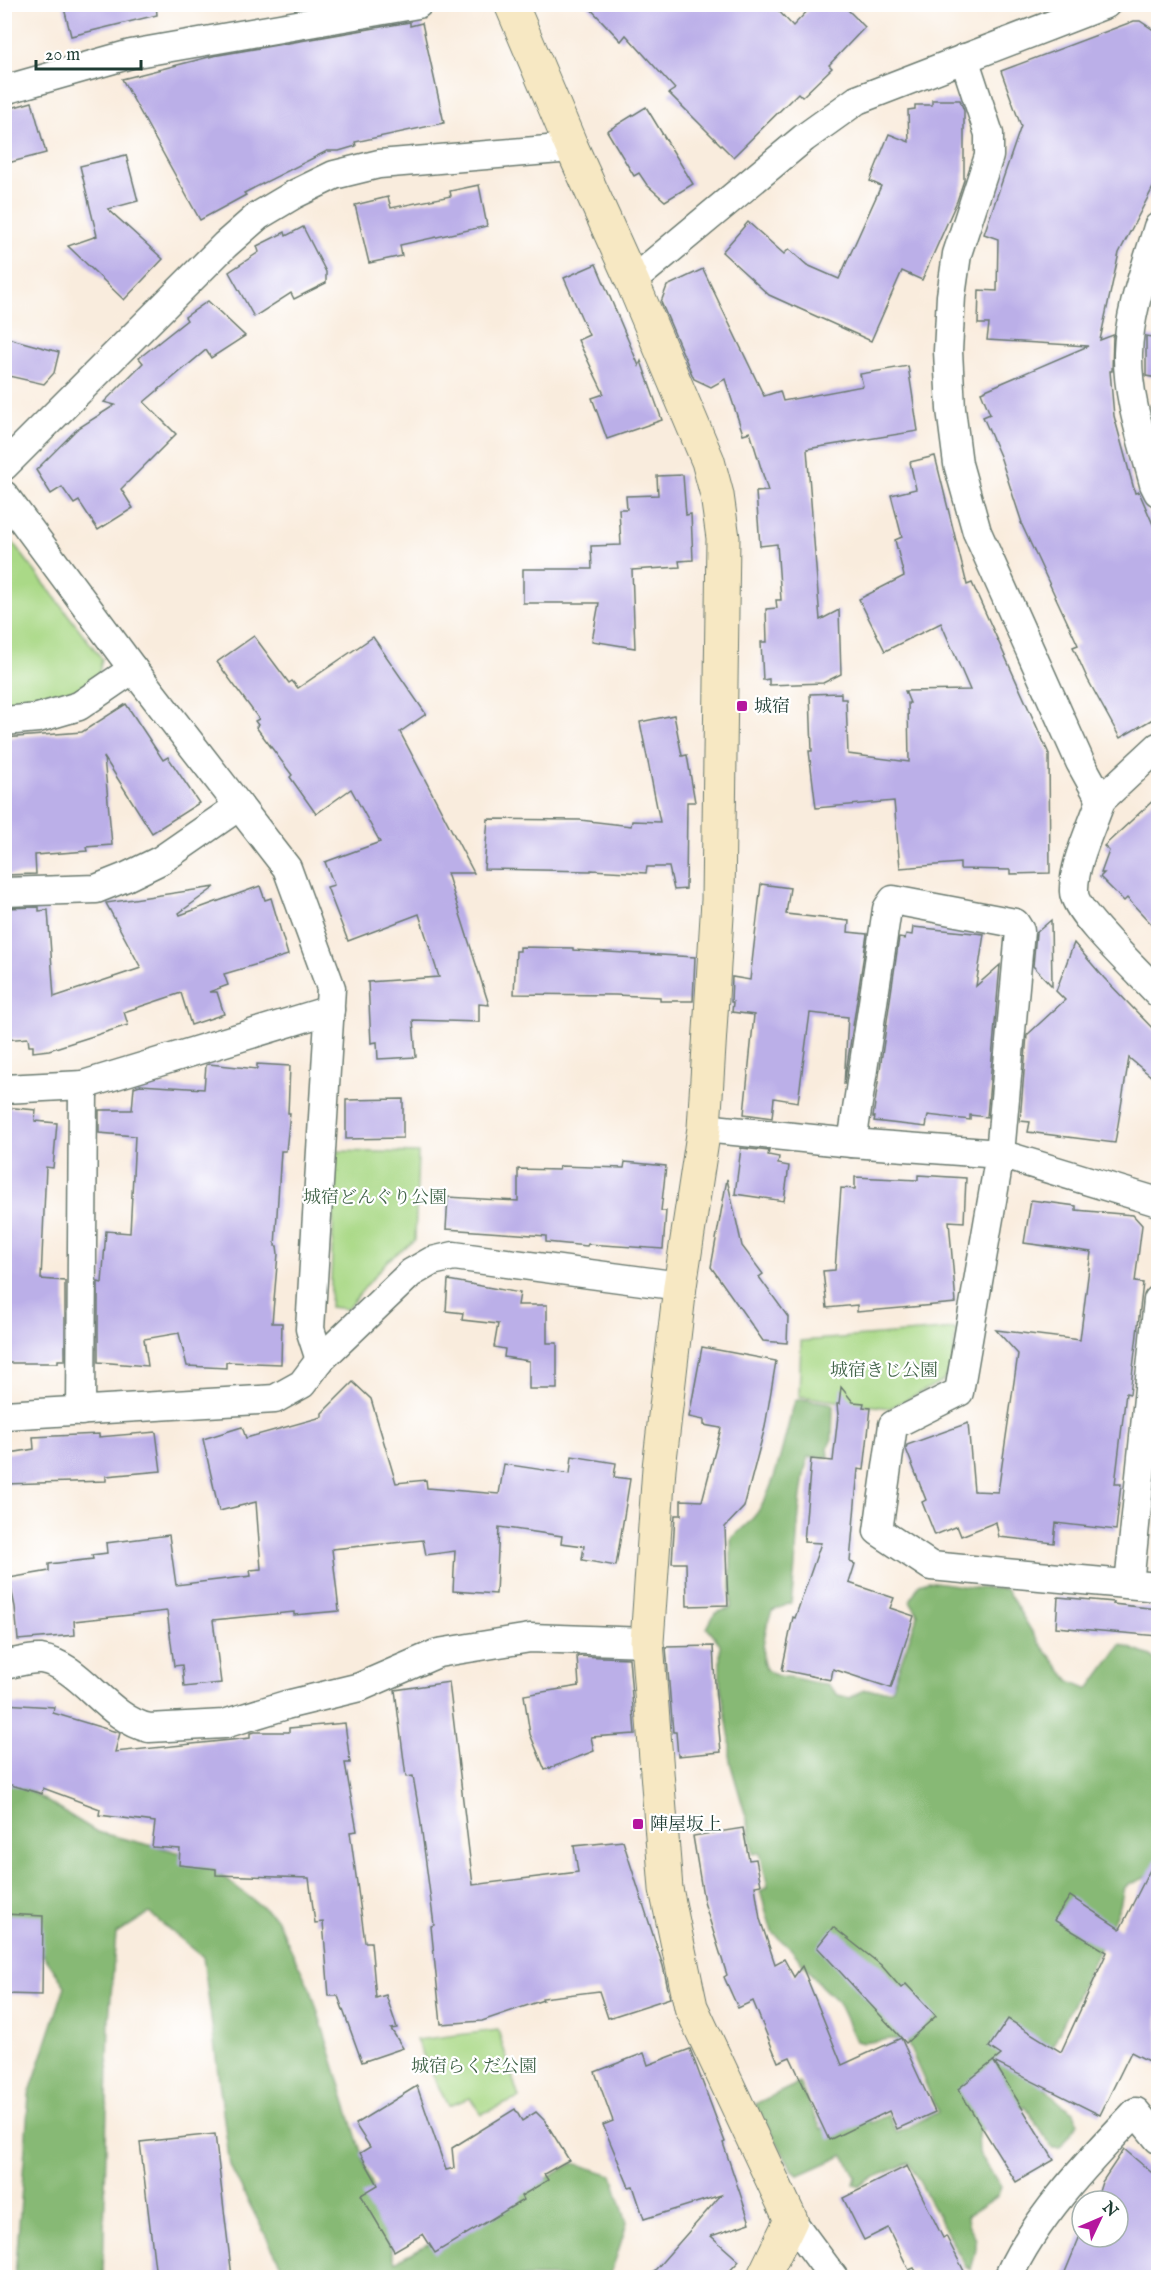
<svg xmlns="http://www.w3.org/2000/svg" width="1163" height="2282" font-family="'IM FELL English','Noto Serif JP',serif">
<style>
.green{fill:#aad987;stroke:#648b5e;stroke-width:1.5}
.forest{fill:#87b974;stroke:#537b54;stroke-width:1.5}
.building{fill:#bbafe8}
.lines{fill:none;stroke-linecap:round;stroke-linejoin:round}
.street-casing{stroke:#6b7a6f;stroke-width:31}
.secondary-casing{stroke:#6b7a6f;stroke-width:35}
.street{stroke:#fff;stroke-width:28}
.secondary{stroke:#f7e8c3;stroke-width:33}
.poi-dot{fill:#b5179e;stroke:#fff;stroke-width:2}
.labels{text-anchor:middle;stroke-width:4.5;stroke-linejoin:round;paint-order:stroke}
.poi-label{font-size:18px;fill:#1f3d34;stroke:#fff;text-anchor:start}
.park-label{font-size:18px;fill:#426449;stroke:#fff}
</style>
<rect width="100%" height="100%" fill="#fff"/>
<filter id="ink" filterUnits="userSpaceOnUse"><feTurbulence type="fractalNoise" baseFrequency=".0167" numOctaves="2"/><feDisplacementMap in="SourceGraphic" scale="12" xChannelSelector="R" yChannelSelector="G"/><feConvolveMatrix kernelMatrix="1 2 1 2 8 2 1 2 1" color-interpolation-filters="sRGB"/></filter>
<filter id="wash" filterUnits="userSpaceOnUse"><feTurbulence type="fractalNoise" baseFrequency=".008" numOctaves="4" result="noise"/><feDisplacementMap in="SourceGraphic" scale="24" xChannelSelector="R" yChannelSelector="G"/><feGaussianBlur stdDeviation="1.35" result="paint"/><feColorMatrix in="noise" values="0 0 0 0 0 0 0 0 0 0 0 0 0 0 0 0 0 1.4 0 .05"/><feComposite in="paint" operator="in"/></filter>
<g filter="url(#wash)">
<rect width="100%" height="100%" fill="#f9ecdd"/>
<!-- green -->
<g class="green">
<path d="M4 531 102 659 97 682 51 703 5 708Z"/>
<path d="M336 1151 418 1153 415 1240 387 1261 347 1309 330 1307Z"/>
<path d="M956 1329 952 1367 943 1381 890 1408 799 1396 801 1341Z"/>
<path d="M498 2030 519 2098 481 2114 470 2098 448 2106 416 2040Z"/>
</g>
<!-- forest -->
<g class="forest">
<path d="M801 1399 830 1403 833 1405 832 1439 828 1447 829 1457H808C796 1505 798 1555 791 1603L772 1611C767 1623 757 1659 767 1670 775 1678 789 1676 799 1679 809 1681 816 1684 827 1684L838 1695 850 1698 864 1690H891L918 1614 910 1601 919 1584 928 1581 977 1588 1006 1589 1037 1640 1070 1681 1089 1689 1121 1645 1151 1656 1158 1664V1872L1124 1887 1120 1906 1052 2047 1040 2083 1060 2103 1074 2112 1078 2123 1060 2148H1052L1025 2106 978 2133 979 2153 1001 2187 998 2196 967 2216C967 2225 970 2227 974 2234 979 2244 974 2259 971 2269L966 2267 909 2163 868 2180 860 2186 854 2184 856 2177 844 2155 799 2175 792 2169 755 2104 799 2083 821 2129 863 2110 871 2123 888 2115 897 2133 938 2112 906 2040 890 2039 863 2043 856 2041 838 2002 821 1986 791 1949 772 1932 760 1891 768 1887 760 1853 753 1854 749 1827 730 1762V1739L720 1683V1644L707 1628 715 1613 731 1608V1538C738 1532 746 1526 752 1519 776 1493 784 1435 795 1401Z"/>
<path d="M4 1775 97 1832 198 1857 276 1918 312 1993 395 2262 574 2163 612 2175 627 2223 610 2277H287L230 2166 203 1957 149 1913 116 1934 109 2020 103 2277H15L29 2095 65 1986 21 1923 5 1922Z"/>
</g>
<g id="blocks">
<!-- building -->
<g class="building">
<path d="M63 4H156L157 15 71 36Z"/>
<path d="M586 4H772L793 26 814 4H842L865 27 829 65 832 68 802 97 798 93 733 157 669 93 675 89 626 35 621 41Z"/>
<path d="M1134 21H1140L1158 33V178L1119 253 1100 340 1113 335 1112 371H1110L1114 416 1135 493 1139 492 1158 536V716L1120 738 1088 680 1073 647 1078 645 1021 523H1022L1000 456 983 417 990 414 981 392 1088 346 987 340 989 324H978L979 290 997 291 998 239 984 234 1021 126 1001 71Z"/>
<path d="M410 22V26L422 23 444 123 355 142 356 146 339 151H327L244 193 246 195 200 220 122 79 213 56Z"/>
<path d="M932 100H960L964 111V180L957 201 922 280 902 271 871 341 769 295 722 252 748 222 784 254 789 249 807 265 839 279 881 186 870 181 889 134 909 142 908 110 915 109V105H932Z"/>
<path d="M32 102 46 153 4 164V110Z"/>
<path d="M646 107 693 184 665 201 647 185 639 173 634 176 607 131Z"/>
<path d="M126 155 138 201 108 209 163 259 124 300 68 246 97 236 80 166Z"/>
<path d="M479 185 487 226 400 245 402 256 369 263 355 205 388 197 391 208 451 196 450 191Z"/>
<path d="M303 227 326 272V283L294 299 291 293 254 317 229 272 259 252 257 246 285 232 286 236Z"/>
<path d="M596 264 639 366 641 361 662 420 607 439 592 398 604 394 578 340 589 335 564 278Z"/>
<path d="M703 269 764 396 780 391 783 401 863 386 860 374 908 366 918 431 807 449 820 620 839 610 841 674 823 683 769 685V679L763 680 761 642H767L766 609 777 608 776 600H781L777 544 760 546 756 492 768 491 750 432 743 434 725 379 711 387 694 379 661 302 667 286Z"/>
<path d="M208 301 245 336 211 358 206 350 144 402 176 434 121 489 133 508 98 530 79 501 74 504 62 487 51 494 36 470 77 429 115 405 104 402 143 363 139 358 187 320 185 317Z"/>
<path d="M1146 336 1158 338V378L1146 376Z"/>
<path d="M4 337 59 352 54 373 44 384 4 375Z"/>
<path d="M935 456 967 585 972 583 1049 754 1050 873 1010 874V870L960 869V863L900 868 894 801 816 808 809 751H812L810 694 841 693V699H846L848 754 909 762 908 703H910L905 691 970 690 941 623 885 651 859 599 904 576 895 540 902 537 891 495 916 489 910 462Z"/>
<path d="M683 475 686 515 691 514 693 560 679 561 680 567 632 570 635 648 592 641 599 603H523V569H592L591 546 621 545 619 509H627L626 496 658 495 657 476Z"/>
<path d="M254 636 289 683 292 681 298 688 373 637 426 714 400 732 474 873H447L489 1005 479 1004V1022L413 1020 416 1057 378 1059 377 1042 371 1043 368 982 439 977 419 914 348 941 327 887 334 885 325 862 380 842 351 789 316 814 290 777 292 775 256 727 258 725 255 721 259 719 217 662Z"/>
<path d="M126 704 163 760 168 757 199 803 152 833 104 757 112 845 86 847 87 851 35 855 36 874 4 875V738L82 732Z"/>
<path d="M674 715 682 756 687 755 695 802H687L686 889 674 890 669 867H647L646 873 591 870V871L484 869 488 819 580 820 631 826 632 821 660 822 640 722Z"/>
<path d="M1158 796V931L1127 898 1124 901 1100 877 1104 873H1101L1109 851 1104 846Z"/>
<path d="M761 884 790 888 786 914 849 921 848 932 867 934 844 1085 848 1017 810 1013 798 1102 774 1098 772 1118 744 1114 754 1015 732 1012 733 1002H731L732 977 750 980Z"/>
<path d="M260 886 265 900 271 898 288 955 224 974 228 985 209 992H217L224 1014 191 1025 181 993 124 1012 128 1025 49 1050 33 1052V1046H29L28 1038 4 1040V908L39 907V911L48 910 54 997 141 968 106 903 215 887 179 913 180 915Z"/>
<path d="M1051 920 1052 986 1033 966 1036 933Z"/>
<path d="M913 927 984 934 976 986 1000 965 987 1117 970 1115V1120L928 1115 926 1127 874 1121 875 1117H873L899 938 905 939 906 934 912 935Z"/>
<path d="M1074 943 1104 978 1158 1034V1082L1129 1058 1115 1143 1028 1132 1030 1122 1020 1121 1027 1035 1065 1000 1056 991Z"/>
<path d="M520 947 573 948V950L695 957 693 1001H660V997L615 995 514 994 516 951H520Z"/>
<path d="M209 1064 257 1069V1064L290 1066 288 1113H290L286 1151H281L275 1246H277L278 1254 272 1323H282L281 1364 226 1362V1368L187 1366 179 1333 144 1339 148 1366 98 1362V1282L102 1283 106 1231 130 1233 135 1136 99 1133V1110H132L134 1087 140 1085 204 1089 206 1065Z"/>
<path d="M403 1099V1138L346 1139V1100Z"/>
<path d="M4 1107 36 1110 35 1121 57 1123 53 1168 46 1167 41 1279 65 1281V1360H58V1363H4Z"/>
<path d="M741 1148 769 1151 768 1155 779 1157 778 1164 789 1166 784 1201 735 1194Z"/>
<path d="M625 1162 666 1166 661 1211H666L663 1249 588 1244 587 1246 546 1242V1236L446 1229 448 1197 518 1201V1169L559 1170 560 1166 624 1168Z"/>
<path d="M918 1175 966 1178 964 1222 949 1221 956 1303 857 1312V1305L827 1308 823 1271 835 1270 841 1188 855 1189V1177L918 1180Z"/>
<path d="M727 1179 742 1246 763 1274 759 1277 788 1317 787 1343 763 1341 711 1267Z"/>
<path d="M1031 1200 1076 1206V1210L1133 1215 1142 1225 1135 1282 1143 1283 1130 1394 1126 1393 1115 1484H1121L1116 1530 1056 1523 1054 1543 999 1537 996 1522 961 1536 957 1526 935 1535 922 1502 926 1500 906 1449 907 1445 968 1423 974 1491 998 1492 1018 1354 996 1330 1080 1340 1091 1252 1024 1243Z"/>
<path d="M448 1280 520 1293 518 1305H547V1343H557V1389H529V1361L504 1357 505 1349 494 1347 498 1324 462 1320 463 1313 446 1311Z"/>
<path d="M702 1347 776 1361 765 1427 744 1507 725 1527 728 1605 687 1606 686 1563H672L675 1515H681V1500L702 1501 721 1428 704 1425V1420L689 1417Z"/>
<path d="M353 1382 371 1399 396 1483 426 1480 427 1488 499 1494 504 1464 570 1474 572 1456 616 1463 614 1477 630 1479 616 1566 582 1560 584 1546 561 1543 562 1536 499 1527 496 1594 453 1591 455 1551 426 1555 423 1540 332 1549 339 1611 294 1615V1612L213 1620 221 1683 184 1687 182 1665 174 1666 167 1611 74 1621 75 1635 18 1640 15 1607 9 1578 49 1571V1564L93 1559 92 1555 107 1553 106 1543 169 1535 176 1585 251 1576 250 1570 261 1569 256 1502 219 1511 203 1439 242 1427 246 1438 322 1417V1413Z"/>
<path d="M841 1387 853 1402 864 1403 863 1407 871 1408 864 1470 858 1469 850 1562 855 1564 849 1583 894 1598 890 1608 914 1616 891 1688 833 1669 831 1680 782 1670 793 1617 795 1618 821 1543 804 1542 811 1459 833 1461 838 1415 837 1404H839Z"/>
<path d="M156 1432 161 1471 106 1476V1481L4 1484V1454L34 1449 33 1437 99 1434V1437Z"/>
<path d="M1058 1597 1114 1602 1113 1604 1158 1609V1636L1056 1627Z"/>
<path d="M713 1646 715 1684 721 1752 678 1756 676 1732H673L666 1647Z"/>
<path d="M577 1656 629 1658 635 1734 591 1737 594 1751 545 1770 530 1734 524 1695 579 1686Z"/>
<path d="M449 1682 473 1885 578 1872 574 1846 623 1841 663 1966 670 1998 608 2018 599 1991 542 1998 543 2000 482 2021 441 2024 431 1926 434 1925 420 1817 413 1776 406 1777 395 1690Z"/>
<path d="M4 1704 54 1707 53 1713 120 1733 115 1752 250 1738V1733L255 1732H289V1728L345 1723 350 1763H345L357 1831 350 1832 365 1942H371L376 1998 386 1995 397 2028 391 2029 403 2048 362 2062 338 1996H329L323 1922 315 1923 309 1878 216 1875V1869L179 1865 180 1849 152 1847 155 1822 99 1815 100 1809 43 1788 42 1794 4 1783Z"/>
<path d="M743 1828 749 1860 756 1859 761 1885 755 1886 760 1919 775 1964 784 1959 794 1977 802 1966 842 2065 901 2038 935 2112 897 2129 889 2111 829 2140 790 2057 778 2062 753 2001 738 2008 724 1977 727 1975 704 1902 693 1836Z"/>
<path d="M1158 1854V2066L1131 2052 1100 2115 994 2062 1054 2160 1016 2182 958 2089 1001 2055 989 2047 1008 2019 1061 2052 1107 1952 1054 1920 1070 1896 1120 1929Z"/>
<path d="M4 1914 43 1916 42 1995 4 1994Z"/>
<path d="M833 1927 881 1965 901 1988 906 1984 936 2016 906 2043 817 1947Z"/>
<path d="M690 2049 725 2142 723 2143 750 2223 711 2236 739 2261 724 2277H649L721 2195 644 2219 633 2186 629 2187 603 2125 613 2121 595 2072 644 2053 648 2065Z"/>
<path d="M417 2086 446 2170 454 2168 452 2148 515 2109 522 2121 536 2112 545 2121 569 2160 544 2174 548 2180 521 2196 523 2200 435 2253 423 2234 394 2251 361 2195 378 2185 360 2153 370 2147 355 2124Z"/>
<path d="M215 2134 232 2277H156L140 2142Z"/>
<path d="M1124 2149 1158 2178V2277H1063L1082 2231V2237H1118V2201H1096L1102 2182Z"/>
<path d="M907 2166 943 2238 946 2236 967 2277H919L914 2268 909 2270 888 2228 864 2240 843 2198Z"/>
</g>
</g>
</g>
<g filter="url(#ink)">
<use href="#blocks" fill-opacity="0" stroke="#6b7a6f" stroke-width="1.5"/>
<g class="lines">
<!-- street casing -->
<g class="street-casing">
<g id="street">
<path d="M964 58 989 134V156L957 254 951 296 948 351 951 409 958 464 977 532 1080 762 1101 800C1092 827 1073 864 1074 892 1074 912 1142 975 1158 993"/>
<path d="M4 90 131 54 418 4"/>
<path d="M1158 227C1146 268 1129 310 1128 353 1127 398 1143 442 1154 484L1158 492"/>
<path d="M632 281 804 138 857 100 1106 4"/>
<path d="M4 466 225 245 258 216 295 194 334 175 379 164 572 148"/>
<path d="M4 495 133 669 287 868 331 988 310 1329 320 1360"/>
<path d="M4 721 38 718 79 706 133 669"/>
<path d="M1101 800 1158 747"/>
<path d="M4 892 96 889 126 877 161 860 239 806"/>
<path d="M4 1089 83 1085 330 1010"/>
<path d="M704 1128 852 1143 1000 1154 959 1392 893 1425 878 1531 931 1566 1158 1587"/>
<path d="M852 1143 887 909 893 900 1015 923 1020 931 1000 1154 1158 1202"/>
<path d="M81 1411 83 1085"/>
<path d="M4 1415 275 1399 302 1384 320 1360 411 1273 432 1261 454 1256 680 1286"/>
<path d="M1129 1584 1158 1300"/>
<path d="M4 1665C16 1663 29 1658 41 1659 81 1665 106 1718 149 1728L224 1724 286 1705 360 1687 438 1653 530 1638 647 1642"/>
<path d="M791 2220 834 2278"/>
<path d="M1008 2278C1034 2218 1092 2158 1136 2112L1158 2139"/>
</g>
</g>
<!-- secondary casing -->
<g class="secondary-casing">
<path id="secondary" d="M511 4 572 148 632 281 708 461 717 495 723 538 718 900 704 1128 680 1286 659 1468 647 1642 666 1889 691 2007 791 2220 763 2278"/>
</g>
<!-- street -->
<use href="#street" class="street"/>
<!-- secondary -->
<use href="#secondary" class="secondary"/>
</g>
</g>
<!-- markers -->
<g class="poi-dot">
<rect x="736" y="700" width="12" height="12" rx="3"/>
<rect x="632" y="1818" width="12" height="12" rx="3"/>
</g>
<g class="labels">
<!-- poi labels -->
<g class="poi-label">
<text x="754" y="712">城宿</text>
<text x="650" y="1830">陣屋坂上</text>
</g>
<!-- park labels -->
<g class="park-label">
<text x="375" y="1203">城宿どんぐり公園</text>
<text x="884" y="1376">城宿きじ公園</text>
<text x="474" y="2072">城宿らくだ公園</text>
</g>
</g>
<!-- margin -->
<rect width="1163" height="2282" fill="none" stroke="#fff" stroke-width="24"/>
<!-- north arrow -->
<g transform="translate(1100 2219) rotate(46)"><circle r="28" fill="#ffffff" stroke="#a5b1ae" stroke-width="1.5"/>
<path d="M0-4.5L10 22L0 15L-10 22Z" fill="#b5179e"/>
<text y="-9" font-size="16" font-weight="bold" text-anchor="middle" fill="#1f3d34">N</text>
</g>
<!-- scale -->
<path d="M36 60v9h105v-9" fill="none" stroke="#1f3d34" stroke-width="3"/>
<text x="45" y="60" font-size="18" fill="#1f3d34" stroke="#ffffff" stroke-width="4.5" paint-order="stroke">20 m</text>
</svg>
